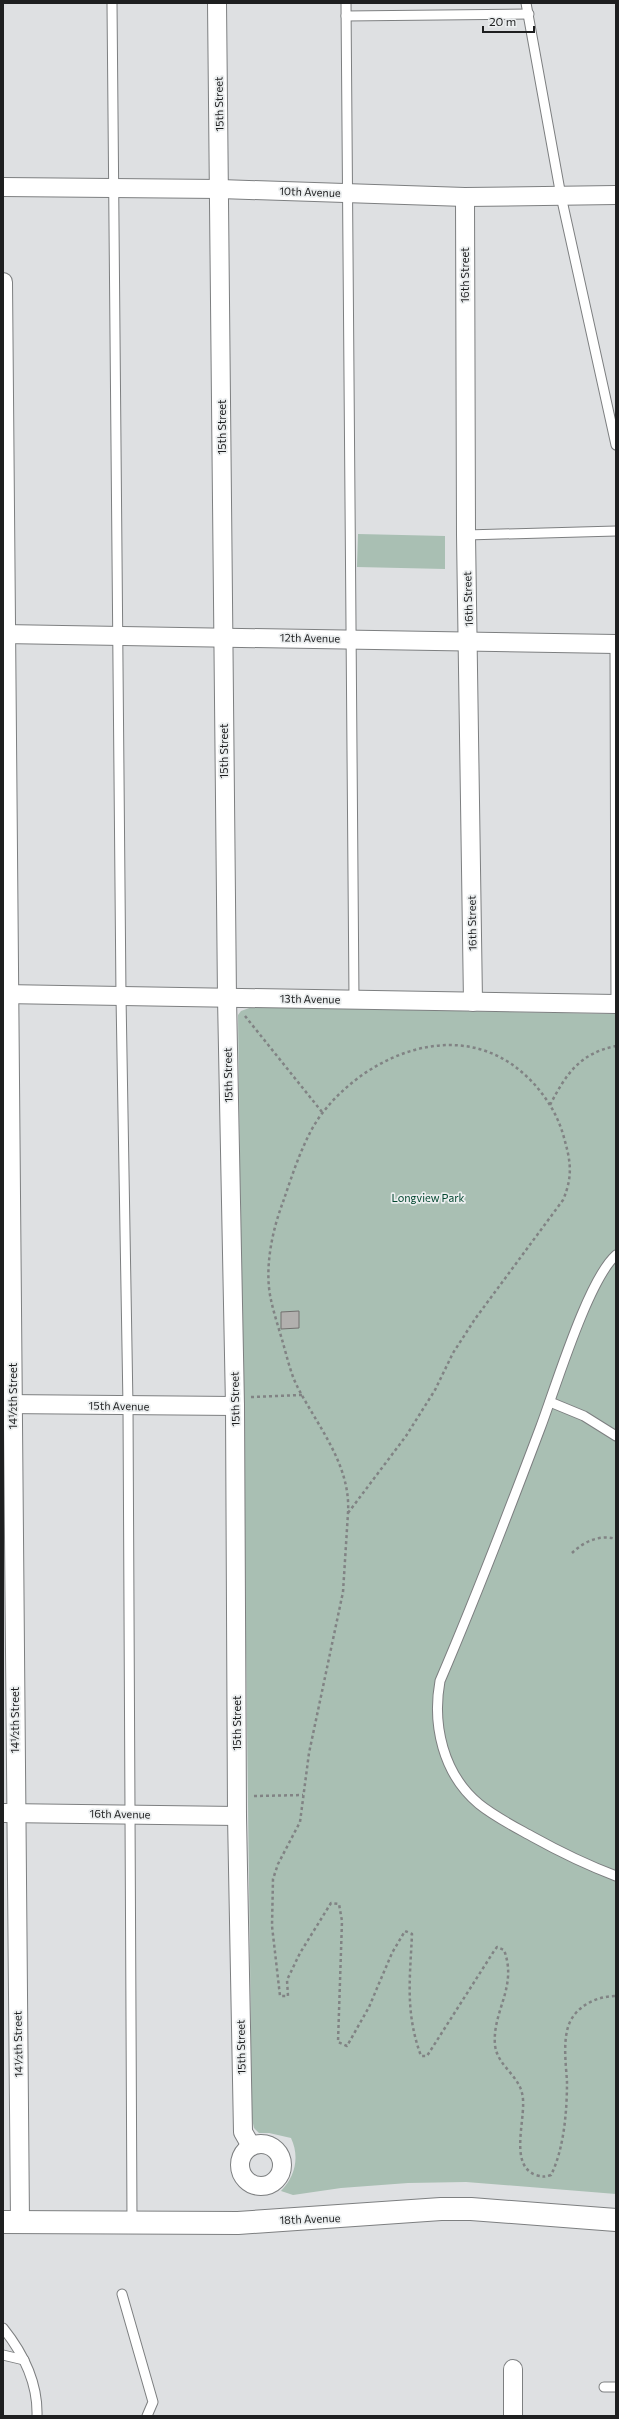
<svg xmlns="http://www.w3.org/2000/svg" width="619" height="2419" font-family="Commissioner,sans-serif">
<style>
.green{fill:#a9bfb3}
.building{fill:#b2b0ae;stroke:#72716f}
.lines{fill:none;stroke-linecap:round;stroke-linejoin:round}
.service-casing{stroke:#7d7f80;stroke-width:11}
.minor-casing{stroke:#7d7f80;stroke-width:20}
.tertiary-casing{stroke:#7d7f80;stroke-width:24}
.path{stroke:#818384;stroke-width:2.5;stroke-dasharray:3 3;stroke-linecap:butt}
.service{stroke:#fff;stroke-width:9}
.minor{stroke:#fff;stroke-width:18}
.tertiary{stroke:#fff;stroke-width:22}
.labels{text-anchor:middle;stroke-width:3.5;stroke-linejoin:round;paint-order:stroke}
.street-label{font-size:11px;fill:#1e1f20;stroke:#ebeeef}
.park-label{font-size:11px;fill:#03472f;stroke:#ebeeef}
</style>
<rect width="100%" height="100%" fill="#dee0e2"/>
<!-- green -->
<g class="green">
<path d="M358 534 445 536V569L357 567Z"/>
<path d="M252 1007 616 1014V2194L466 2182 408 2183 341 2188 293 2195 281 2191C295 2177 300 2157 291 2138L269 2133H259L254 2128 252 2119 238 1015 241 1011Z"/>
</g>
<!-- building -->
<path class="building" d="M299 1311V1328L281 1329V1312Z"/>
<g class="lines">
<!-- service casing -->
<g class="service-casing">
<g id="service">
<path d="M112 3 121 996 128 1406 132 2221"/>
<path d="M346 3 354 999"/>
<path d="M526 3 561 196 616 445"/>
<path d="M346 16 529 14"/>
<path d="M466 535 616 531"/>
<path d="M615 644 616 1004"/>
<path d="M616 1255C588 1280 556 1386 541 1426 509 1511 476 1597 440 1681 432 1725 443 1774 479 1804 495 1817 515 1827 533 1837 560 1852 587 1865 616 1876"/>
<path d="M550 1402 584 1416 616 1436"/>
<path d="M122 2294 153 2402 147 2416"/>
<path d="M3 2328C23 2353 38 2383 37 2416"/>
<path d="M3 2355 24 2360"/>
<path d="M604 2387H616"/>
</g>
</g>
<!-- minor casing -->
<g class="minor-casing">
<g id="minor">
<path d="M217 3 227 998 235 1406 237 1816 243 2132 251 2146"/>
<path d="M3 187 220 189 465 197 616 195"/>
<path d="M465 197 466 535 473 1002"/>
<path d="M3 282 20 2222"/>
<path d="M3 634 616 644"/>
<path d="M3 994 616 1004"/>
<path d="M3 1404 235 1406"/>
<path d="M4 1813 237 1816"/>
<circle cx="261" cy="2165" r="21"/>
<path d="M513 2369V2416"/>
</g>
</g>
<!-- tertiary casing -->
<g class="tertiary-casing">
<path id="tertiary" d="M3 2222 238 2223 441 2209H471L616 2220"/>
</g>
<!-- path -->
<g class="path">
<path d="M245 1016 322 1112"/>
<path d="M550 1105C566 1074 580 1053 616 1046"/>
<path d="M251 1397 302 1395"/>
<path d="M348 1513 406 1436 435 1390 453 1353 475 1319 563 1200C574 1174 570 1159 563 1134 556 1111 542 1090 524 1074 461 1017 371 1052 324 1111 305 1134 293 1173 283 1202 272 1231 264 1269 271 1300 274 1314 279 1329 283 1343 287 1357 291 1375 298 1388 319 1428 351 1466 348 1513L343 1592 309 1753 300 1822 278 1864 273 1879 272 1926 280 1996H288L287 1980 300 1953 331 1903 339 1904 342 1921 338 2042 347 2046 369 2007 392 1953 405 1931 412 1934C410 1979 405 2012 421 2056H427L494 1951 497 1947 504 1950C518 1987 492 2011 495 2045 497 2065 518 2075 522 2093 528 2115 507 2165 536 2175 542 2177 545 2177 551 2175 564 2149 567 2111 567 2082 566 2065 563 2044 568 2027 574 2007 596 1996 616 1996"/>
<path d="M572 1553C583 1542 600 1534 616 1539"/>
<path d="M254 1796 303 1795"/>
</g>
<!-- service -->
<use href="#service" class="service"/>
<!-- minor -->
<use href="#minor" class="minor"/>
<!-- tertiary -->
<use href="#tertiary" class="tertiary"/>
</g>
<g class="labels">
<!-- street labels -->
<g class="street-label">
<text transform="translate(219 104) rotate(-91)" y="4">15th Street</text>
<text transform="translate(310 192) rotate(2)" y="4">10th Avenue</text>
<text transform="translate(465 275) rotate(-90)" y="4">16th Street</text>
<text transform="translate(222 427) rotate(-90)" y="4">15th Street</text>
<text transform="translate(468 599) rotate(-92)" y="4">16th Street</text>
<text transform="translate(310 638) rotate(1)" y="4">12th Avenue</text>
<text transform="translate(224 751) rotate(-90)" y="4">15th Street</text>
<text transform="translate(472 923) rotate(-91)" y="4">16th Street</text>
<text transform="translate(310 999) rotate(1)" y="4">13th Avenue</text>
<text transform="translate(228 1075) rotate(-91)" y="4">15th Street</text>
<text transform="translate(13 1396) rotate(-90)" y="4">14½th Street</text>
<text transform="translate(235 1399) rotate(-91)" y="4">15th Street</text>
<text transform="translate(119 1406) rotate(1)" y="4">15th Avenue</text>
<text transform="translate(15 1720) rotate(-90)" y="4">14½th Street</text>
<text transform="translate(237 1723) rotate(-90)" y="4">15th Street</text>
<text transform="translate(120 1814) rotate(1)" y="4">16th Avenue</text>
<text transform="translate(18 2044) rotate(-91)" y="4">14½th Street</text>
<text transform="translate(241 2047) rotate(-91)" y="4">15th Street</text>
<text transform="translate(310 2219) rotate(-2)" y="4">18th Avenue</text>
</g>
<!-- park labels -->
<g class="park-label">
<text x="428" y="1202">Longview Park</text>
</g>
</g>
<!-- border -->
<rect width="619" height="2419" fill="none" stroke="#1e1f20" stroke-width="8"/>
<!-- scale -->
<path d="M483 26v6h51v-6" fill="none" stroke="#1e1f20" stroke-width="2"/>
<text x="489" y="26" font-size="12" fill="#1e1f20" stroke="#ebeeef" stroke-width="3" paint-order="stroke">20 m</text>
</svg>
